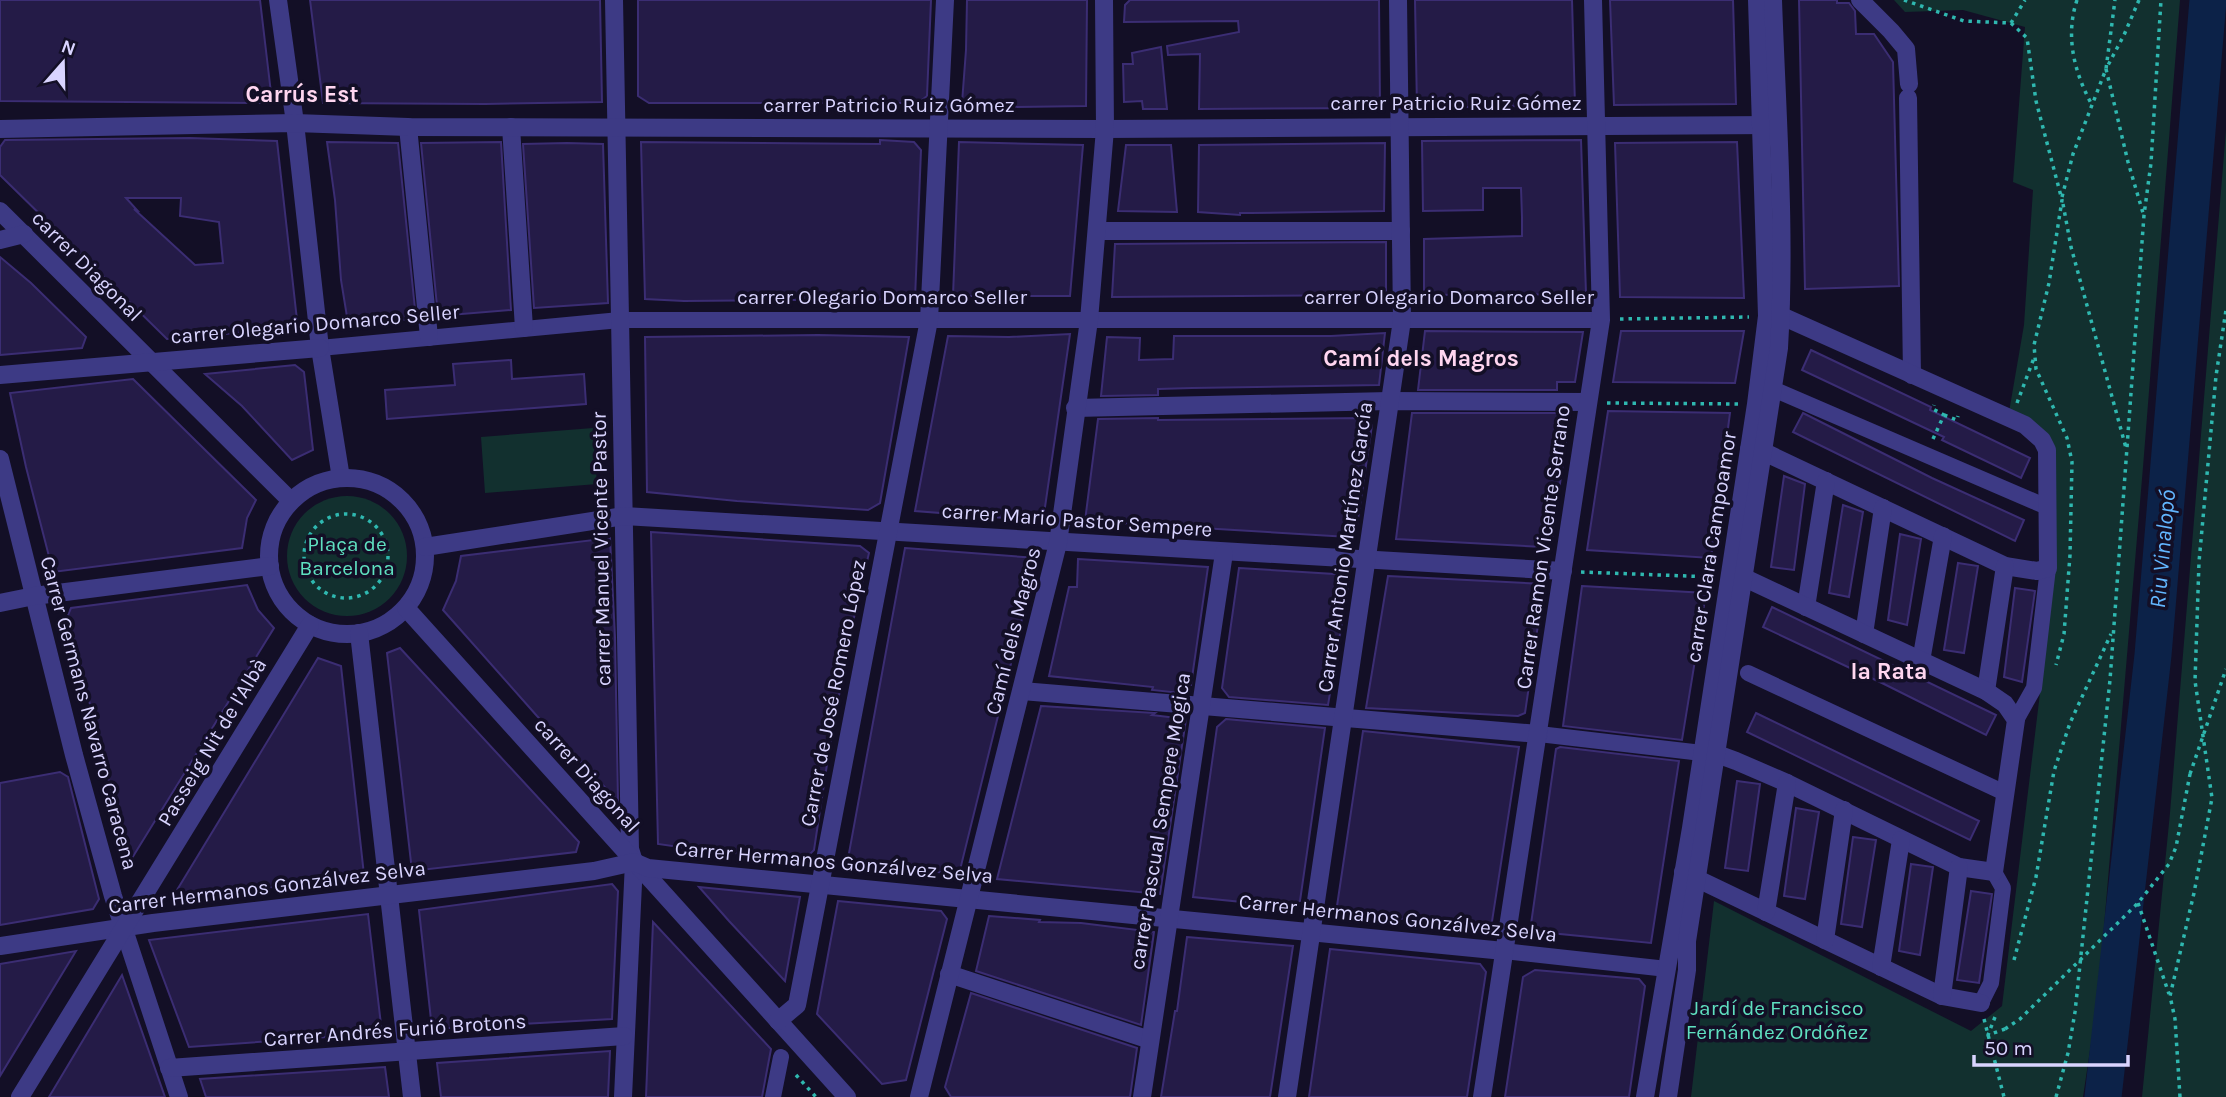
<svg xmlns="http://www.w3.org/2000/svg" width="2226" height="1097" font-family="Karla,sans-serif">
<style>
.green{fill:#12302f}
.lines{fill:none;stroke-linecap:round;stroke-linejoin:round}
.river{stroke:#0c2248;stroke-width:37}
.building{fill:#241b47;stroke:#3b2d73;stroke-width:2;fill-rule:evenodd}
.path{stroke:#2fb8b0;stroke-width:3.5;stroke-dasharray:3.5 5;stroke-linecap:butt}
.pedestrian{stroke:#3d3a85;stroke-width:16}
.minor{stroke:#3d3a85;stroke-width:18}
.tertiary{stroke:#3d3a85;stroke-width:18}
.path-bridge{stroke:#2fb8b0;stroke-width:3.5;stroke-dasharray:3.5 5;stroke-linecap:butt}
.labels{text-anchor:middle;stroke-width:7;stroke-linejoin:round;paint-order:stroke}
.street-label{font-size:21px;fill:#d9d4ff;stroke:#130f26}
.park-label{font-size:21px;fill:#5fe0c0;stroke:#130f26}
.neighbourhood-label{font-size:23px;font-weight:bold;fill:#ffd6f0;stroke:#130f26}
.water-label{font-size:23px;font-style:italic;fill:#62b6ff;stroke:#130f26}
</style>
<rect width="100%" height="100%" fill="#130f26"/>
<!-- green -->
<g class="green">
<path d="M1894 0H2180L2143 467 2098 997 2083 1097H1691L1714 901 1971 1031 2002 1006 2053 586 2049 436 2009 412 2024 325 2033 190 2013 182 2025 27 1963 10 1905 12Z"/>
<path d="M2226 130V1097H2142L2170 813Z"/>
<path d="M593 428 597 484 485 493 481 437Z"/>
<circle cx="347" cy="556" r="60"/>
</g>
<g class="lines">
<!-- river -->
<path class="river" d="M2103 1097 2153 655 2208 0"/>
</g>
<!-- building -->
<g class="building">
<path d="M0 0H260L271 93 267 103 0 101Z"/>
<path d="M310 0H600L602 102 485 104 323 103Z"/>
<path d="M638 0H931L927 96 918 103H649L638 96Z"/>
<path d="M967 0H1087L1086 106 1008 107 962 103 966 50Z"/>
<path d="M1130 0H1379L1380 108 1199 109 1200 54 1168 55 1167 46 1239 32 1238 21 1124 22 1125 5Z"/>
<path d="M1415 0H1572L1575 105 1417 108Z"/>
<path d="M1610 0H1733L1736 104 1614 105Z"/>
<path d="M1799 0H1837V3H1849L1855 11 1856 34H1874L1893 62 1899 286 1805 289Z"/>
<path d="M1161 47 1167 109H1143L1142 101 1124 102 1123 64H1133L1132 53Z"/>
<path d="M190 138 277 141 297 320 293 328 167 339 0 175V147L5 140ZM126 198H181L180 216 219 222 223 263 195 265 134 209 137 210Z"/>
<path d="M880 140 914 142 921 150 915 299 684 301 645 299 641 142 880 144Z"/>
<path d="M1581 140 1586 294 1424 295V239L1522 236V217L1521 188H1483V210L1423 211 1422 141Z"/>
<path d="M327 142 398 143 416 319 348 323 341 280 335 200Z"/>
<path d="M501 142 511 310 438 316 421 143Z"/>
<path d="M959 142 1083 145 1070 296H953Z"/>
<path d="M1737 142 1744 298 1620 297 1615 143Z"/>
<path d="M567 143 603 144 608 303 534 308 523 144Z"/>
<path d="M1385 143 1384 211 1251 213H1240V215L1198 212 1199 145Z"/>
<path d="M1126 145H1171L1177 212 1118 211Z"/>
<path d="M1386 242V295L1112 297 1115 244Z"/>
<path d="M0 257 31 283 86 337 82 348 0 355Z"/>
<path d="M1425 331 1583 332 1575 382H1557V390H1418Z"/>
<path d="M1621 331H1744L1735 383 1613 382Z"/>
<path d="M1385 333 1379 385 1192 388 1158 389V395L1101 396 1107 337 1140 338 1139 360 1173 359 1174 336H1331Z"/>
<path d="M1070 334 1043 521 915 511 948 336 1009 337Z"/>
<path d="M818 335 909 337 880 503 868 510 737 501 647 492 645 337Z"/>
<path d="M1811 350 1931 407 1930 410 2030 458 2021 478 1942 440 1944 437 1802 370Z"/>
<path d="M511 360 512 379 584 374 586 404 387 419 385 390 455 385 453 364Z"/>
<path d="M295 365 304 372 313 450 292 460 242 406 205 374Z"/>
<path d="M133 379 256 500 247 518 242 548 53 572 26 467 10 393Z"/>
<path d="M1608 411 1730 413 1711 558 1587 550Z"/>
<path d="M1412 413H1570L1552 540 1543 547 1396 539Z"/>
<path d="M1803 413 1932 478 2024 520 2015 541 1793 432Z"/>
<path d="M1158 418V420L1365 418 1372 425 1356 532 1349 537 1085 521 1098 419Z"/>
<path d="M1784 476 1805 484 1794 570 1771 567Z"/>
<path d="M1843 505 1863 512 1849 597 1829 593Z"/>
<path d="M651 532 860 546 869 553 852 626 831 738 814 850 803 861 773 856 707 851 658 844Z"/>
<path d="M1900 534 1921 539 1907 625 1888 620Z"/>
<path d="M610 538 615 637 618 801 537 716 443 610 456 581 461 556Z"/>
<path d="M905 548 1037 558 959 874 847 864Z"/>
<path d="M1078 559 1208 567 1191 685 1181 693 1152 690 1153 687 1049 676 1069 587H1077Z"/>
<path d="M1958 563 1978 566 1964 653 1944 650Z"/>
<path d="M1239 568 1350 575 1328 705 1229 697 1222 688Z"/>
<path d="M1388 576 1544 584 1525 713 1518 716 1366 708Z"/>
<path d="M247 585 258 610 274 628 129 863 68 615 71 608Z"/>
<path d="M1582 586 1706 593 1682 740 1563 726Z"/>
<path d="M2015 588 2035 591 2022 682 2004 677Z"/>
<path d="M1772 607 1996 715 1986 735 1884 684 1763 627Z"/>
<path d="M400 648 579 842 576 852 412 871 387 653Z"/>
<path d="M318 658 341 666 364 875 182 899 177 890Z"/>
<path d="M1041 706 1155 713 1152 715 1186 719 1160 894 997 879Z"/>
<path d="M1756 713 1979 821 1970 840 1747 732Z"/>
<path d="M1226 719 1325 728 1300 901 1292 907 1193 897 1217 727Z"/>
<path d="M1363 731 1519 747 1491 928 1365 915 1343 912 1337 906Z"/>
<path d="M1560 747 1679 761 1651 943 1530 931 1556 749Z"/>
<path d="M60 772 68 777 99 899 93 909 0 925V783Z"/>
<path d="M1737 781 1760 784 1748 871 1725 868Z"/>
<path d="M1796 808 1819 812 1805 899 1784 896Z"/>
<path d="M1853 837 1876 840 1862 927 1841 924Z"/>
<path d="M1911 864 1933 867 1920 955 1899 951Z"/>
<path d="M612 884 618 891 612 1019 432 1029 419 910Z"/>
<path d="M699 887 800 897 785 981 729 921Z"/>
<path d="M1971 891 1992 894 1979 983 1957 980Z"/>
<path d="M838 901 941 911 947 919 906 1080 882 1084 817 1014Z"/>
<path d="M368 914 382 1033 189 1047 149 940Z"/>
<path d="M989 916 1040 920 1039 922 1081 923 1154 932 1141 1025 976 971Z"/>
<path d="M653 922 771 1049 762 1097H646Z"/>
<path d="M1187 937 1293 946 1270 1097H1161L1175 1011H1177Z"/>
<path d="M1330 949 1480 964 1486 972 1467 1097H1309Z"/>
<path d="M76 951 0 1076V964Z"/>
<path d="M1535 970 1639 979 1645 986 1629 1097H1505L1523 977Z"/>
<path d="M122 975 165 1097H49Z"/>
<path d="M971 993 1137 1048 1130 1097H951L945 1087Z"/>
<path d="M610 1051 608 1097H441L437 1063Z"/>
<path d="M385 1067 389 1097H206L200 1079Z"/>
</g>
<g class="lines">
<!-- path -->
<g class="path">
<path d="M1904 0 1964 21 2011 23 2025 0"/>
<path d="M2077 0C2065 36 2074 72 2092 105"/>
<path d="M2139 0 2124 35 2106 69 2128 162 2143 213"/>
<path d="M2011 23 2027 38 2036 101 2062 200 2049 283 2034 345 2036 369 2067 438 2072 462 2070 555 2064 634 2056 665"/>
<path d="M2062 197 2073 154 2106 69 2115 0"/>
<path d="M2063 204 2071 247 2126 448"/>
<path d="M1620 319 1749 317"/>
<path d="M1607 403 1740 404"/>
<path d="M2017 403 2034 358"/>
<path d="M1944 415 1957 420 1958 416"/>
<path d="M1933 439 1944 415 1933 409 1934 405"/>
<circle cx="346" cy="556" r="42"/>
<path d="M1581 572 1713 577"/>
<path d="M2190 774 2226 669"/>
<path d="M2138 903 2169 994"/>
<path d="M2014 960 2036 877 2054 771 2070 723 2111 634"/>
<path d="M1995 1017 1988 1035 2005 1029"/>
<path d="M1984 1019 2004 1097"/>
<path d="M796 1075 816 1097"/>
<path d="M2056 1097 2068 1053 2075 1012 2110 680 2144 215 2151 163 2161 0"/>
<path d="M2180 1097 2175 1019 2170 996 2194 893 2212 798 2195 681 2199 562 2216 376 2226 310"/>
</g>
<!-- pedestrian -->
<g class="pedestrian">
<path d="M320 348 620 320H1601"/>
<path d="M1773 389 2047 507"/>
<path d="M1748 673 2005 793"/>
<path d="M2016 720 2034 688 2048 568"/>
<path d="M1539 734 1702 753"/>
<path d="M1504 951 1667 969"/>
<path d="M1981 1003 1991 983 2003 888 1994 872"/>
<path d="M773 1097 781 1057"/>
</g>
<!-- minor -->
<g class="minor">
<path d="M278 0 295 123 320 348 341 478"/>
<path d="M614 0 630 849 634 862 623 1097"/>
<path d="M1860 0 1891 31 1906 49 1909 84"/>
<path d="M1908 98 1912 375"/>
<path d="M408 127 429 337"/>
<path d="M511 127 524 328"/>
<path d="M0 129 295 123 408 127 1105 129 1774 125"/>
<path d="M0 211 291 501"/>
<path d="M1097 231H1401"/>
<path d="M0 240 24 234"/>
<path d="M0 375 320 348"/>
<path d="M1075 408 1389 401 1588 402"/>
<path d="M1749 449 1764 452 2005 566 2037 571 2048 568 2047 450 2042 440 2025 425 1768 310"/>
<path d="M0 459 74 755 113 896 179 1097"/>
<circle cx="347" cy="556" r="78"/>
<path d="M425 547 624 516 1563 571"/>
<path d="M0 603 34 596 270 566"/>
<path d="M1806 607 1826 481"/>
<path d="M406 608 847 1097"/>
<path d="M359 633 412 1097"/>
<path d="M1864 634 1883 508"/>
<path d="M1921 661 1943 536"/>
<path d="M1022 691 1539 734"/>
<path d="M1986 691 2005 566"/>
<path d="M1702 753 1717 754 1736 761 1787 783 1959 867 1994 872 2016 720 2005 704 1986 691 1732 572"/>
<path d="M1683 872 1942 996 1981 1003"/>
<path d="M1766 912 1787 783"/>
<path d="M1825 940 1844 810"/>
<path d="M0 946 153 923 594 871 634 862 648 868 1504 951"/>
<path d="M1881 967 1901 840"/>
<path d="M949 974 1150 1040"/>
<path d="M1942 996 1959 867"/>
<path d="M778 1021 797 1005 929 320 945 0"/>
<path d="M169 1068 624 1036"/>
<path d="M20 1097 310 625"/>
<path d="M919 1097 1058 543 1089 320 1105 129 1104 0"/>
<path d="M1142 1097 1224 553"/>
<path d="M1287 1097 1402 320 1398 0"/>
<path d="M1482 1097 1601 320 1593 0"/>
</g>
<!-- tertiary -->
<g class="tertiary">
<path d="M1645 1097 1691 828 1756 404 1767 316 1757 0"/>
<path d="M1668 1097 1687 970V941L1779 348C1786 233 1777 115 1773 0"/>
</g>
<!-- path-bridge -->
<path class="path-bridge" d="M2005 1029 2020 1019 2138 903 2169 864 2176 847 2190 774"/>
</g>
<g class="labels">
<!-- street labels -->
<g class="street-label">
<text x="1456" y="110">carrer Patricio Ruiz Gómez</text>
<text x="889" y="112">carrer Patricio Ruiz Gómez</text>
<text transform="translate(87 266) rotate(45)" y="7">carrer Diagonal</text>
<text x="882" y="304">carrer Olegario Domarco Seller</text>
<text x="1449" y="304">carrer Olegario Domarco Seller</text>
<text transform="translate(315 324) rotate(-5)" y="7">carrer Olegario Domarco Seller</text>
<text transform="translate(1077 520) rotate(4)" y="7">carrer Mario Pastor Sempere</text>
<text transform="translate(1345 547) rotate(-82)" y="7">Carrer Antonio Martínez García</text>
<text transform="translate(1543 547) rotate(-82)" y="7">Carrer Ramon Vicente Serrano</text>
<text transform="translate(1711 547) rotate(-81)" y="7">carrer Clara Campoamor</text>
<text transform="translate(601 549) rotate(-91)" y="7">carrer Manuel Vicente Pastor</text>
<text transform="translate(1013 631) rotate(-76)" y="7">Camí dels Magros</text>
<text transform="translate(833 693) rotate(-79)" y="7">Carrer de José Romero López</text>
<text transform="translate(89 713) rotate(75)" y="7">Carrer Germans Navarro Caracena</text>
<text transform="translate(212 742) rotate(-59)" y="7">Passeig Nit de l'Albà</text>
<text transform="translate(587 775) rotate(48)" y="7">carrer Diagonal</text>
<text transform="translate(1160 821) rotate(-81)" y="7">carrer Pascual Sempere Mogica</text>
<text transform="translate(834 862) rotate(5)" y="7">Carrer Hermanos Gonzálvez Selva</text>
<text transform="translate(267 887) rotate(-7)" y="7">Carrer Hermanos Gonzálvez Selva</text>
<text transform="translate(1398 918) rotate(6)" y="7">Carrer Hermanos Gonzálvez Selva</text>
<text transform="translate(395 1030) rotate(-4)" y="7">Carrer Andrés Furió Brotons</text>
</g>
<!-- park labels -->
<g class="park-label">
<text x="347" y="551">Plaça de<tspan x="347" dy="24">Barcelona</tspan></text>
<text x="1777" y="1015">Jardí de Francisco<tspan x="1777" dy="24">Fernández Ordóñez</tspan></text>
</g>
<!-- neighbourhood labels -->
<g class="neighbourhood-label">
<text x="302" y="102">Carrús Est</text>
<text x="1421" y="366">Camí dels Magros</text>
<text x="1889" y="679">la Rata</text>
</g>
<!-- water labels -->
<g class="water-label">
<text transform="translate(2162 549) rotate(-85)" y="8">Riu Vinalopó</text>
</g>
</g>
<!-- north arrow -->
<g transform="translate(63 63) rotate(20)" stroke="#130f26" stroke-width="5" paint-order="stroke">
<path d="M0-5L12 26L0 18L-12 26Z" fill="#d9d4ff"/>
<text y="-10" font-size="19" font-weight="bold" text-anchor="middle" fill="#d9d4ff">N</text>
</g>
<!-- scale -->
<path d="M1974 1055v10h154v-10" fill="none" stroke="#d9d4ff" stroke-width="3.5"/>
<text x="1984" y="1055" font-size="21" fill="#d9d4ff" stroke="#130f26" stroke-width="5" paint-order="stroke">50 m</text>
</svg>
